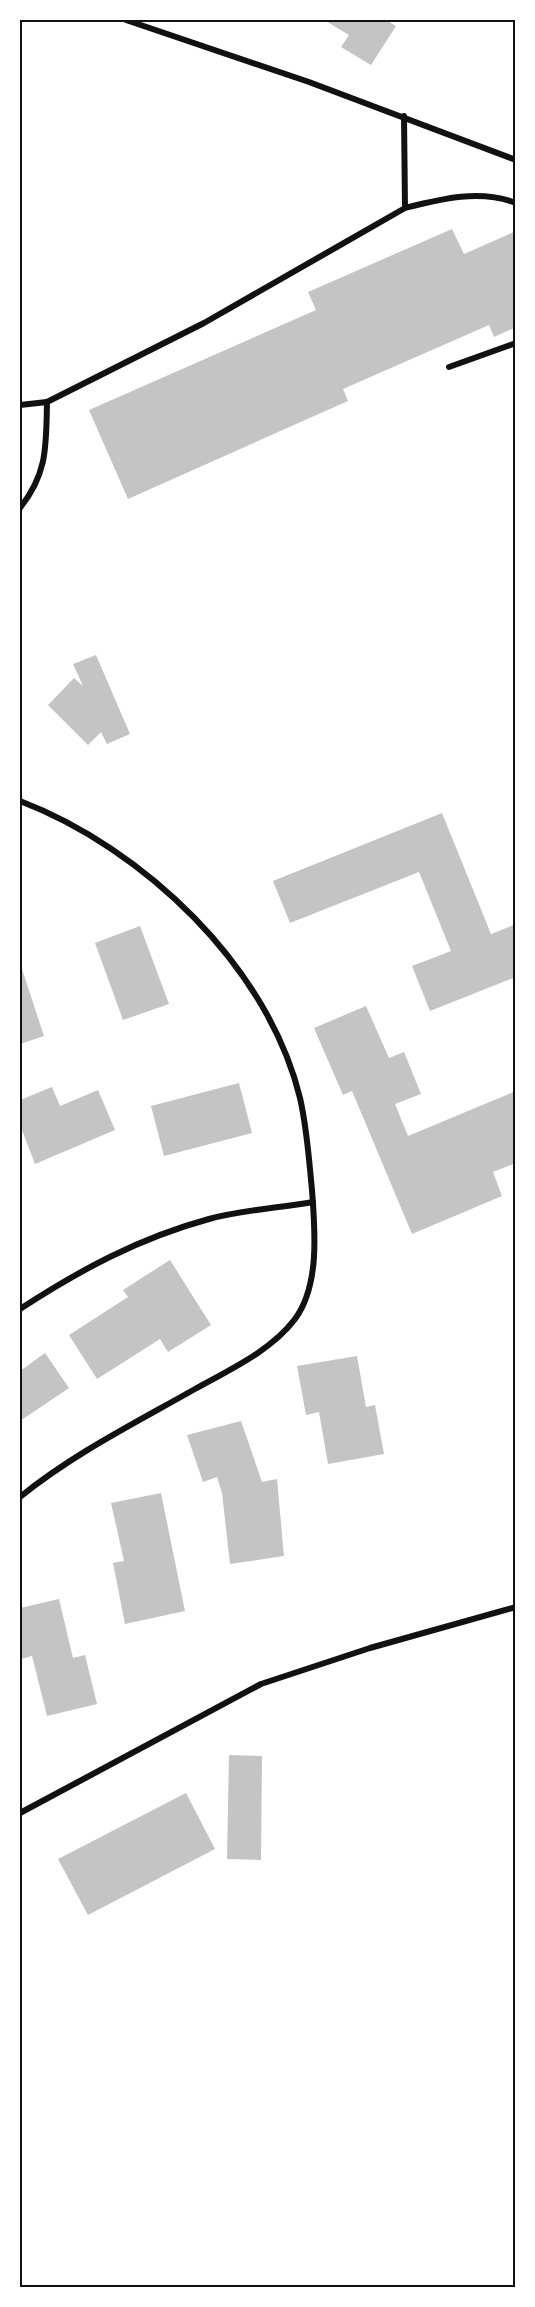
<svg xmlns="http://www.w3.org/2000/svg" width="535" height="2307" font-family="Karla,sans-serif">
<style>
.building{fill:#c4c4c4}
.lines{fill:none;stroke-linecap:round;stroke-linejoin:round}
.minor{stroke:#111;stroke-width:6}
.neatline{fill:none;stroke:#111;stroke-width:2}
</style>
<rect width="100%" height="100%" fill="#fff"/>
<!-- building -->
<g class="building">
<path d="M324 20H386L396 26 371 65 341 47 349 35Z"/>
<path d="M452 229 464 254 516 231V327L494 337 489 325 343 389 348 401 128 499 89 410 316 310 308 292Z"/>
<path d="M96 655 130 734 107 744 101 732 88 745 48 705 74 678 83 686 73 664Z"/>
<path d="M442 813 491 934 516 924V977L430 1011 412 966 451 951 419 872 290 923 273 881Z"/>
<path d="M140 926 169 1004 123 1020 95 943Z"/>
<path d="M20 963 44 1036 20 1044Z"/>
<path d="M366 1006 389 1058 404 1052 421 1094 395 1104 408 1136 516 1091V1163L493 1172 502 1196 412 1234 352 1091 343 1095 314 1028Z"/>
<path d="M239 1083 252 1133 164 1156 151 1106Z"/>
<path d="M52 1087 60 1106 98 1090 115 1130 35 1164 20 1125V1100Z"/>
<path d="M170 1260 211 1325 168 1352 160 1339 97 1379 69 1335 128 1297 123 1290Z"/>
<path d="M45 1353 69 1388 20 1421V1371Z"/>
<path d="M357 1356 366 1407 375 1405 384 1454 328 1464 319 1412 306 1415 297 1366Z"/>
<path d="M241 1421 262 1482 277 1479 284 1556 230 1564 222 1493 217 1477 203 1482 187 1435Z"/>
<path d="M161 1493 185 1611 125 1624 113 1563 124 1561 111 1503Z"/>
<path d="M59 1599 73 1658 85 1655 97 1704 47 1716 32 1656 21 1659 20 1608Z"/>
<path d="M229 1755 262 1756 261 1860 227 1859Z"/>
<path d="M186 1793 215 1849 88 1915 58 1859Z"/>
</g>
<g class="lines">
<!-- minor -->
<g class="minor">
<path d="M126 20 309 82 516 160"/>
<path d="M405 208C441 199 480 189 516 203"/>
<path d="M449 367 516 343"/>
<path d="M20 405 47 402"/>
<path d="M20 508C48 473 46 445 47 402L204 323 405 208 404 116"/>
<path d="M20 801C143 848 268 966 300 1098 307 1128 309 1160 312 1190 315 1230 320 1285 295 1319 271 1351 229 1370 195 1389 135 1423 73 1454 20 1497"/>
<path d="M20 1309C80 1270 139 1238 209 1219 242 1210 279 1208 313 1202"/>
<path d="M20 1813 261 1684 370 1648 516 1607"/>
</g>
</g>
<!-- border -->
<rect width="535" height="2307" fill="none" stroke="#ffffff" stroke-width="42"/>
<rect x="21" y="21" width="493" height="2265" class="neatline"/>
</svg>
